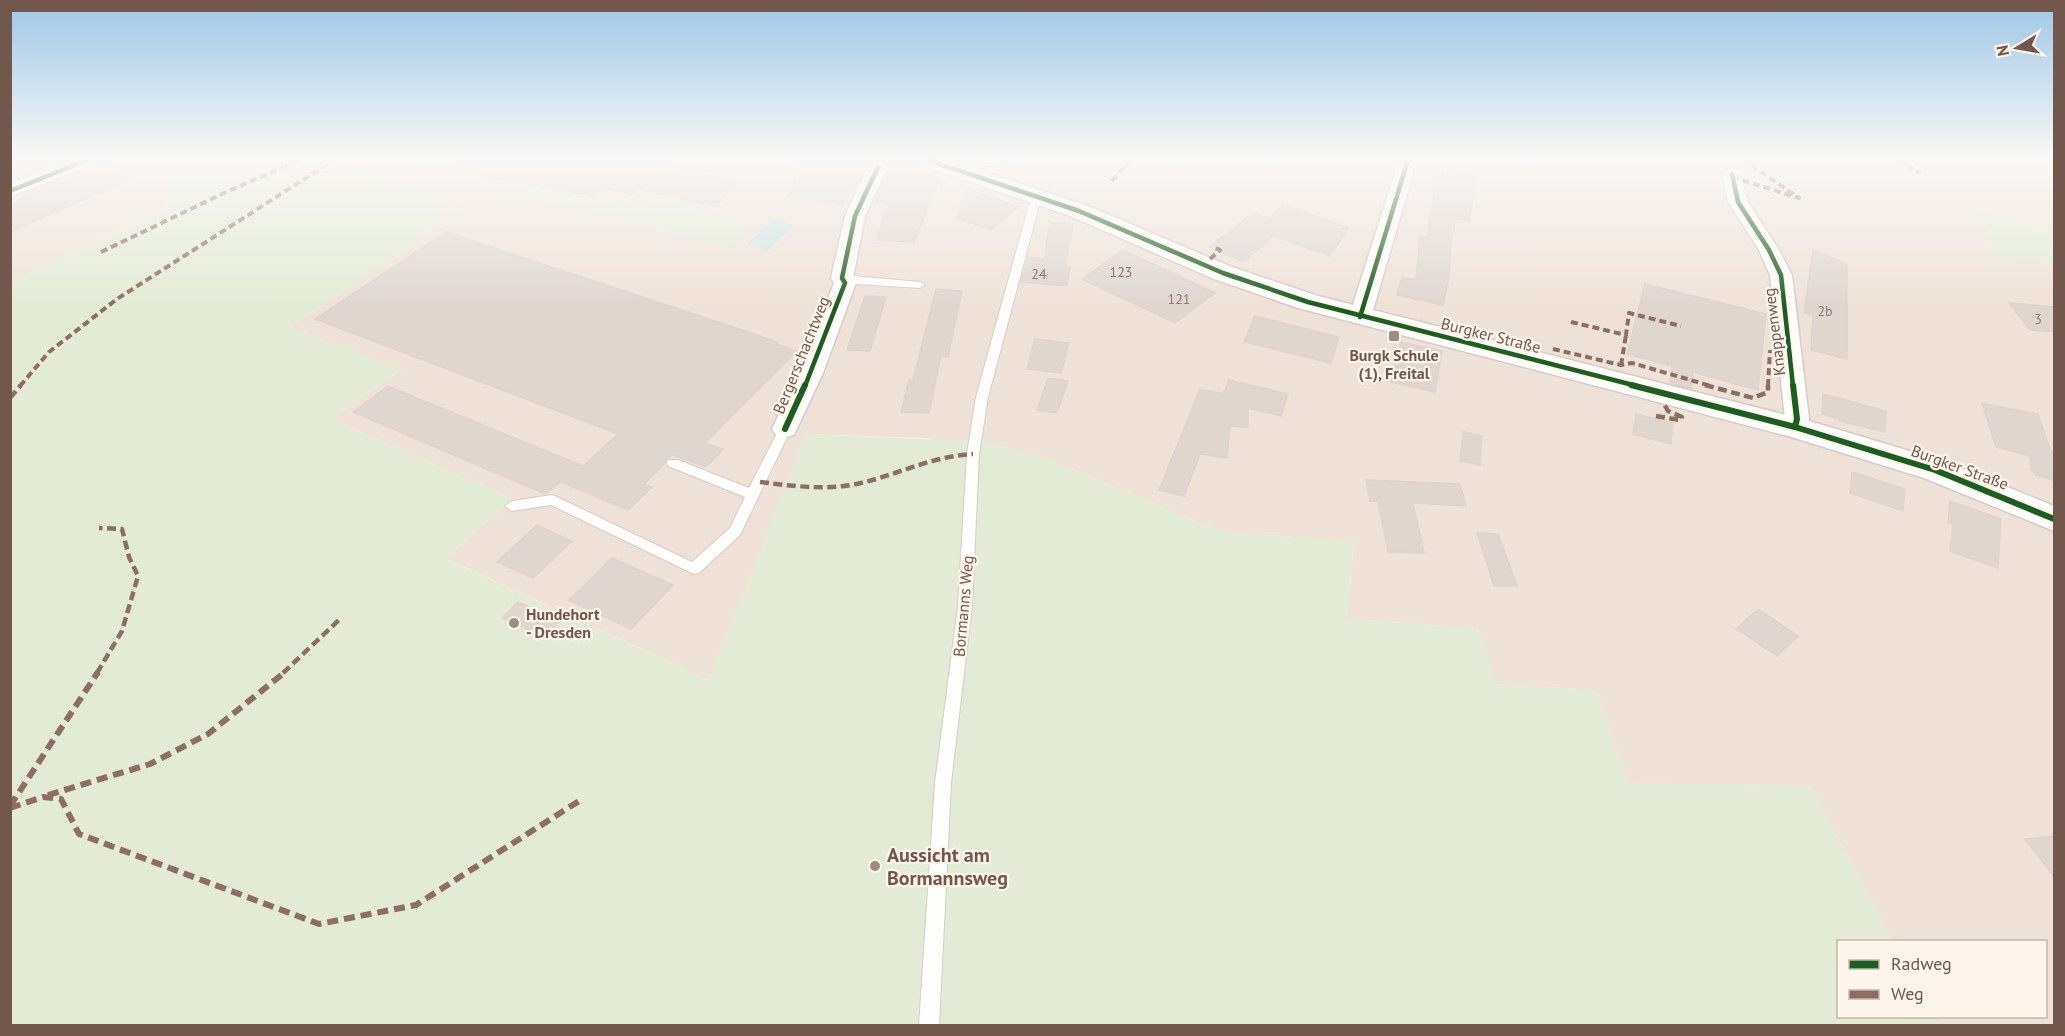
<svg xmlns="http://www.w3.org/2000/svg" width="2065" height="1036" font-family="'PT Sans',sans-serif">
<style>
.residential{fill:#eee2d8}
.green{fill:#e3ebd6}
.water{fill:#cce4e4}
.building{fill:#dfd6d0;stroke:#ded3cd;stroke-width:1.5}
.lines{fill:none;stroke-linecap:round;stroke-linejoin:round}
.service-casing{stroke:#d4cdc8;stroke-width:2}
.minor-casing{stroke:#d4cdc8;stroke-width:3}
.secondary-casing{stroke:#d5ccc6;stroke-width:3}
.service{fill:#fefdfc;fill-rule:evenodd}
.minor{fill:#fefdfc;fill-rule:evenodd}
.secondary{fill:#fefdfc;fill-rule:evenodd}
.quiet-far2{stroke:#8d6e63;stroke-width:4;stroke-dasharray:7 4;stroke-linecap:butt}
.quiet-far1{stroke:#8d6e63;stroke-width:4.5;stroke-dasharray:9 4.5;stroke-linecap:butt}
.quiet{stroke:#8d6e63;stroke-width:6;stroke-dasharray:11 6;stroke-linecap:butt}
.cycleway-far1-casing{stroke:#fdf5eb;stroke-width:8}
.cycleway-casing{stroke:#fdf5eb;stroke-width:10}
.cycleway-far1{stroke:#1b5e20;stroke-width:4.5}
.cycleway{stroke:#1b5e20;stroke-width:6}
.poi-dot{fill:#9f8d83;stroke:#fdf5eb;stroke-width:2}
.labels{text-anchor:middle;stroke-width:4.5;stroke-linejoin:round;paint-order:stroke}
.number-label{font-size:14px;fill:#8f7a70}
.street-label{font-size:16px;fill:#71574c;stroke:#fdf5eb}
.poi-label{font-size:16px;font-weight:bold;fill:#71574c;stroke:#fdf5eb}
.near-poi-label{font-size:20px;font-weight:bold;fill:#71574c;stroke:#fdf5eb;text-anchor:start}
</style>
<rect width="100%" height="100%" fill="#f5f0ea"/>
<!-- residential -->
<g class="residential">
<path d="M10 160H176L166 208 11 281Z"/>
<path d="M329 160H2054V1025H1938L1933 1017 2046 1016V942L1893 941 1809 785 1628 784 1596 690 1497 684 1477 628 1347 619 1354 541 1222 532 1048 459 924 438 807 434 709 680 445 558 513 499 332 419 401 370 291 327 462 208Z"/>
</g>
<!-- green -->
<g class="green">
<path d="M176 160H329L462 208 291 327 402 369 332 419 513 499 446 559 709 680 806 434 987 442 1048 459 1222 532 1354 541 1347 619 1477 628 1498 684 1596 690 1628 783 1809 785 1893 941 1838 942V1016L1933 1017 1938 1025H11L10 281 166 208Z"/>
<path d="M408 160H556L540 172 518 182 591 196 640 209 655 193 749 227 727 248 595 210 498 191 511 181 403 164Z"/>
<path d="M1154 160H1270L1257 189Z"/>
<path d="M1977 202 2010 222 2054 227V264L1993 256Z"/>
</g>
<!-- water -->
<path class="water" d="M774 220 794 225 768 250 747 244Z"/>
<!-- building -->
<g class="building">
<path d="M10 160H66L26 175Z"/>
<path d="M98 160H108L130 179 10 232V205L44 186 95 166Z"/>
<path d="M464 160H671L663 167 739 182 716 206 638 189 632 194 602 188 592 196 463 172Z"/>
<path d="M796 160H875L866 166 854 191 851 190 843 204 788 197 793 189Z"/>
<path d="M881 160H915L919 167 939 174 934 178 939 179 914 242 877 240 888 204 875 199 890 168 887 162Z"/>
<path d="M1448 170 1477 175 1469 221 1456 219 1454 231H1452L1449 277 1443 305 1397 295 1402 277 1416 280 1420 236 1427 237 1437 176 1446 177Z"/>
<path d="M966 189 997 199 1018 207 991 230 957 218Z"/>
<path d="M1283 205 1349 228 1330 256 1285 240 1288 234 1282 239 1273 236 1244 262 1209 247 1253 213 1270 219Z"/>
<path d="M1050 223 1073 224 1065 267H1070L1067 286 1021 282 1028 257 1044 259Z"/>
<path d="M446 232 778 342 776 344 797 351 705 443 723 449 706 467 673 455 667 458 665 463 644 484 652 487 628 510 561 482 545 494 353 412 388 386 583 466 618 434 315 319Z"/>
<path d="M1123 250 1179 276 1215 293 1175 323 1082 279Z"/>
<path d="M1813 250 1847 264V359L1811 350 1813 315 1804 313Z"/>
<path d="M1645 284 1766 314 1758 390 1693 372 1692 389 1670 383 1672 366 1627 354Z"/>
<path d="M936 289 962 291 948 357 941 356 929 413 901 412 909 380H913Z"/>
<path d="M865 296 886 297 870 351 847 350Z"/>
<path d="M2009 303 2055 307V332L2030 330Z"/>
<path d="M1255 316 1339 337 1331 363 1244 342Z"/>
<path d="M1035 339 1069 343 1061 373 1027 369Z"/>
<path d="M1401 342 1442 351 1435 392 1391 382Z"/>
<path d="M1048 378 1068 381 1057 413 1037 410Z"/>
<path d="M1229 380 1288 394 1281 416 1248 408V427L1230 426 1227 458 1200 454 1184 496 1159 490 1200 389 1223 394Z"/>
<path d="M1823 394 1886 411 1885 432 1839 421V419L1822 414Z"/>
<path d="M1982 403 2038 414 2050 450 2055 451V481L2036 475 2031 470 2030 456 1996 447Z"/>
<path d="M1636 414 1673 423 1671 444 1633 434Z"/>
<path d="M1463 432 1482 436 1480 465 1460 461Z"/>
<path d="M1852 472 1905 489 1903 511 1850 493Z"/>
<path d="M1366 480 1460 484 1466 506 1413 503 1424 553 1388 552 1378 501H1370Z"/>
<path d="M1950 501 2001 519 1998 568 1950 551 1953 524 1948 522Z"/>
<path d="M537 525 572 541 533 578 497 562Z"/>
<path d="M1477 533 1498 534 1517 586H1494Z"/>
<path d="M612 558 673 585 631 629 569 600Z"/>
<path d="M518 602 560 621 544 637 502 618Z"/>
<path d="M1758 609 1798 636 1777 656 1736 629Z"/>
<path d="M2055 836V878L2025 839Z"/>
</g>
<g class="lines">
<!-- service casing -->
<g class="service-casing">
<g id="service">
<path d="M992 160H1023L1028 163 1023 166H985L965 176 960 173 974 163Z"/>
<path d="M1042 195 1047 198 1039 206 988 397 979 454 972 606 951 783 939 1026H919L935 783 958 606 967 454 976 397 1029 205Z"/>
<path d="M842 275 920 282 925 285 920 288 857 284 838 280V276Z"/>
<path d="M785 425 791 429 740 535 699 573 694 574 551 505 512 511 505 506 512 501 552 495 557 497 692 562 730 528 745 497 668 466 667 463 668 460H678L749 488 779 429Z"/>
</g>
</g>
<!-- minor casing -->
<g class="minor-casing">
<g id="minor">
<path d="M71 160H96L94 164 10 197V184Z"/>
<path d="M1399 160H1417L1371 317 1368 322 1360 324 1352 322 1349 317Z"/>
<path d="M878 161 885 163 888 167 865 216 853 278 856 283 823 373 794 435 785 437 776 435 772 429 799 373 834 283 831 278 845 216 868 167 871 163Z"/>
<path d="M1732 168 1739 170 1748 202 1779 250 1792 275 1809 419 1804 433 1795 435 1786 433 1783 427 1785 419 1770 275 1759 250 1728 202 1722 174 1725 170Z"/>
</g>
</g>
<!-- secondary casing -->
<g class="secondary-casing">
<path id="secondary" d="M917 160H950L1088 206 1232 267 1318 296 1806 420 1946 462 2054 506V531L1924 478 1788 436 1298 308 1214 279 1070 216 920 165Z"/>
</g>
<!-- service -->
<use href="#service" class="service"/>
<!-- minor -->
<use href="#minor" class="minor"/>
<!-- secondary -->
<use href="#secondary" class="secondary"/>
<!-- quiet-far2 -->
<g class="quiet-far2">
<path d="M1897 160 1920 173"/>
<path d="M1003 162 1006 160"/>
<path d="M1732 177 1799 198 1744 160"/>
<path d="M1112 181 1130 160"/>
<path d="M101 252 224 193 299 160"/>
<path d="M1210 259 1220 250 1213 247"/>
<path d="M1571 322 1626 335 1629 313 1681 326"/>
<path d="M1553 349 1621 365 1632 363 1711 386"/>
<path d="M1621 365 1626 335"/>
<path d="M20 386 49 352 117 299 334 160"/>
<path d="M1768 386 1770 350"/>
</g>
<!-- quiet-far1 -->
<g class="quiet-far1">
<path d="M1705 385 1753 398 1768 392V385"/>
<path d="M10 398 21 385"/>
<path d="M1656 416 1680 420 1682 417 1668 411 1664 404"/>
<path d="M760 482C793 486 828 491 861 483 899 474 933 456 973 454"/>
<path d="M97 673 122 631 138 576 129 557 122 529 99 528"/>
<path d="M283 673 341 618"/>
</g>
<!-- quiet -->
<g class="quiet">
<path d="M48 795 150 764 208 734 285 672"/>
<path d="M10 806 98 672"/>
<path d="M10 808 43 797 61 799 79 834 319 924 416 905 579 801"/>
</g>
<!-- cycleway-far1 casing -->
<g class="cycleway-far1-casing">
<g id="cycleway-far1">
<path d="M928 160 1079 211 1223 273 1308 302 1637 386"/>
<path d="M1732 174 1738 202 1769 250 1781 275 1793 386"/>
<path d="M10 191 87 160"/>
<path d="M1360 317 1408 160"/>
<path d="M805 386 845 283 842 278 855 216 878 167"/>
</g>
</g>
<!-- cycleway casing -->
<g class="cycleway-casing">
<g id="cycleway">
<path d="M1631 385 1795 427 1935 470 2054 519"/>
<path d="M1793 385 1797 419 1795 427"/>
<path d="M785 429 805 385"/>
</g>
</g>
<!-- cycleway-far1 -->
<use href="#cycleway-far1" class="cycleway-far1"/>
<!-- cycleway -->
<use href="#cycleway" class="cycleway"/>
</g>
<!-- sky -->
<linearGradient id="sky" x2="0" y2="1"><stop stop-color="#9dc7e6"/><stop offset="0.52" stop-color="#faf8f6"/><stop offset="1" stop-color="#faf8f6" stop-opacity="0"/></linearGradient>
<rect width="2065" height="305" fill="url(#sky)"/>
<!-- markers -->
<g class="poi-dot">
<rect x="1388" y="330" width="12" height="12" rx="3"/>
<circle cx="514" cy="623" r="6"/>
<circle cx="875" cy="866" r="6"/>
</g>
<g class="labels">
<!-- number labels -->
<g class="number-label">
<text x="1121" y="277">123</text>
<text x="1039" y="279">24</text>
<text x="1179" y="304">121</text>
<text x="1825" y="316">2b</text>
<text x="2038" y="324">3</text>
</g>
<!-- street labels -->
<g class="street-label">
<text transform="translate(1774 332) rotate(-97)" y="6">Knappenweg</text>
<text transform="translate(1491 335) rotate(14)" y="6">Burgker Straße</text>
<text transform="translate(801 355) rotate(-68)" y="6">Bergerschachtweg</text>
<text transform="translate(1960 467) rotate(20)" y="6">Burgker Straße</text>
<text transform="translate(963 606) rotate(-85)" y="6">Bormanns Weg</text>
</g>
<!-- poi labels -->
<g class="poi-label">
<text x="1394" y="361">Burgk Schule<tspan x="1394" dy="18">(1), Freital</tspan></text>
<text x="526" y="620" text-anchor="start">Hundehort<tspan x="526" dy="18">- Dresden</tspan></text>
</g>
<!-- near-poi labels -->
<g class="near-poi-label">
<text x="887" y="862">Aussicht am<tspan x="887" dy="23">Bormannsweg</tspan></text>
</g>
</g>
<!-- border -->
<rect width="2065" height="1036" fill="none" stroke="#71574c" stroke-width="24"/>
<!-- legend -->
<rect x="1837" y="940" width="210" height="78" fill="#fdf5eb" stroke="#c5b6ab" stroke-width="1.5"/>
<rect x="1849" y="960" width="30" height="9" fill="#1b5e20" stroke="#c5b6ab" stroke-width="1.5"/>
<text x="1891" y="970" font-size="18" fill="#71574c">Radweg</text>
<rect x="1849" y="990" width="30" height="9" fill="#8d6e63" stroke="#c5b6ab" stroke-width="1.5"/>
<text x="1891" y="1000" font-size="18" fill="#71574c">Weg</text>
<!-- north arrow -->
<g transform="translate(2017 48) rotate(259)" stroke="#fdf5eb" stroke-width="4.5" paint-order="stroke">
<path d="M0-4.5L10 22L0 15L-10 22Z" fill="#71574c"/>
<text y="-9" font-size="16" font-weight="bold" text-anchor="middle" fill="#71574c">N</text>
</g>
</svg>
